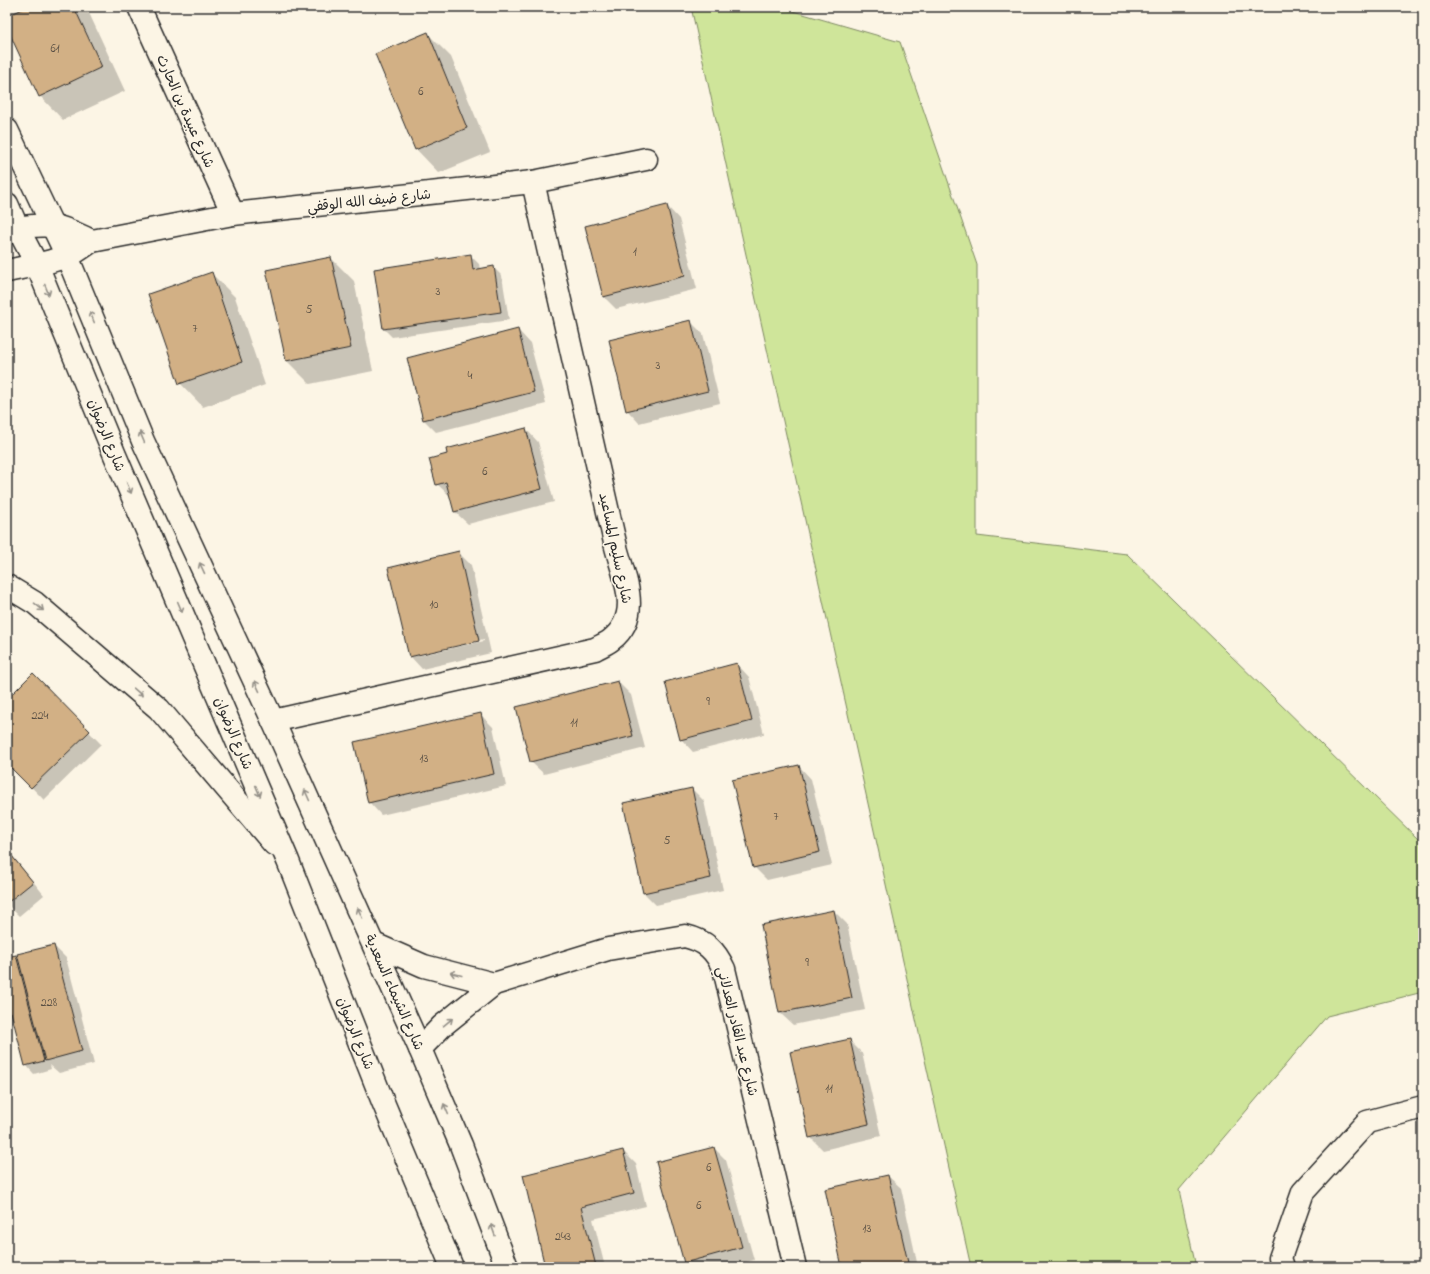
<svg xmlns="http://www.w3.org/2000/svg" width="1430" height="1274" font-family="'Indie Flower','Playpen Sans Arabic',sans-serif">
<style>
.green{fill:#cfe59a;stroke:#7d8862}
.shadow{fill:#0003;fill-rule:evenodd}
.building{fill:#d2b085;stroke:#2b2b2b}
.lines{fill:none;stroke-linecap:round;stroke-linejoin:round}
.minor-casing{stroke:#2b2b2b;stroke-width:25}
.major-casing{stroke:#2b2b2b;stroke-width:25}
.minor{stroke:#fcf5e5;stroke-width:22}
.major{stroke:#fcf5e5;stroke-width:22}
.oneway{stroke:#949088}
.labels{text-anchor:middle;stroke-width:3;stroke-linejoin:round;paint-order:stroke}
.number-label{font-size:12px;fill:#554c42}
.street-label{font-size:14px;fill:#2b2b2b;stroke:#fcf5e5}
</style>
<rect width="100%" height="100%" fill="#fcf5e5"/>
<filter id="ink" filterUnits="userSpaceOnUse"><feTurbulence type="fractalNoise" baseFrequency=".025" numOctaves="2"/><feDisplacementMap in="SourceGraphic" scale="8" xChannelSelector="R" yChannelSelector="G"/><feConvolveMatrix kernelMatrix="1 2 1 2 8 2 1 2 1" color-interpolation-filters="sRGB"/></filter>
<g filter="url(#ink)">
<!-- green -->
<path class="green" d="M691 7H779L900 42 977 265V536L1127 554 1419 840 1423 839V992L1327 1016 1179 1190 1196 1267H971Z"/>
<!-- shadow -->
<g class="shadow">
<path d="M29 7H83L89 13 125 91 63 120 40 96 7 26V17Z"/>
<path d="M427 33 451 57 490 152 439 173 416 149Z"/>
<path d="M667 206 679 219 697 289 616 309 604 297Z"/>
<path d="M470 255 479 264 480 270 494 268 502 276 509 320 392 337 384 329 375 270Z"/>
<path d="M331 258 354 281 373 371 310 384 287 361 268 271Z"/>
<path d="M211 273 235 297 265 385 203 407 180 383Z"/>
<path d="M690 321 703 334 720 403 639 423 627 410Z"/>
<path d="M518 330 530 343 546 404 436 432 424 420Z"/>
<path d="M526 429 538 442 554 502 468 524 455 512 451 497 437 484Z"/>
<path d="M459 553 471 565 491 653 422 669 410 656ZM484 639V641L418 656V654Z"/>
<path d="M737 664 749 677 764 734 693 752 681 739Z"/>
<path d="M33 675 101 744 44 800 7 762V700Z"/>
<path d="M618 682 631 695 645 748 544 774 531 762Z"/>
<path d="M480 714 493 727 506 786 381 815 369 802Z"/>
<path d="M799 766 811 779 832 865 767 880 754 867Z"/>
<path d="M692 789 704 801 723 890 656 905 643 892Z"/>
<path d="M7 849 44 895 19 916 8 905 7 906Z"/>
<path d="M834 911 847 924 865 1010 793 1025 780 1013 762 926Z"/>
<path d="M54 946 66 958 94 1064 59 1073 50 1065 51 1069 34 1074 26 1065 14 1022 7 1024V958L16 956 20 960Z"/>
<path d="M849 1040 862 1053 881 1136 823 1150 810 1137Z"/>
<path d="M714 1148 726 1160 754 1260 728 1267H689L685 1263Z"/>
<path d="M623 1151 636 1164 646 1206 593 1219 605 1267H546L524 1176Z"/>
<path d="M888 1176 901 1188 918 1267H843Z"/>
</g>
<!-- building -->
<g class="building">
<path d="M27 7H74L102 67 39 97 7 28V16Z"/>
<path d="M428 32 467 128 415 150 375 54Z"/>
<path d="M667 205 685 276 603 297 585 226Z"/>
<path d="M471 254 473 270 494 266 501 312 383 329 374 269Z"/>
<path d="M331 257 351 348 286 361 266 270Z"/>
<path d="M212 272 242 362 179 384 148 294Z"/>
<path d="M691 320 708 391 626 411 609 340Z"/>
<path d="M518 329 534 392 423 420 407 358Z"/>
<path d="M526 428 542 489 454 512 446 482 436 485 429 459 447 454 446 449Z"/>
<path d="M459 551 479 641 409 657 388 568Z"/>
<path d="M737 663 752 721 680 740 665 682Z"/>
<path d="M33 673 90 731 31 788 7 764V699Z"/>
<path d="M618 681 633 736 530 762 516 707Z"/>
<path d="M481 713 494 774 368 803 354 742Z"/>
<path d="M799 765 820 852 753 868 732 780Z"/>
<path d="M692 788 711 878 643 893 623 803Z"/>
<path d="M7 850 33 882 7 903Z"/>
<path d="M834 910 852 998 779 1013 761 925Z"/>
<path d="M54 945 82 1051 45 1061 17 954Z"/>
<path d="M16 955 44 1061 25 1066 11 1012 7 1013V957Z"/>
<path d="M850 1039 869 1124 809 1138 790 1052Z"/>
<path d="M714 1147 742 1247 684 1263 656 1162Z"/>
<path d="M623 1150 634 1193 581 1207 596 1266 545 1267 523 1175Z"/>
<path d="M888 1175 909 1267H842L825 1189Z"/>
</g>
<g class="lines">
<!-- minor casing -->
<g class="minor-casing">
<g id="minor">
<path d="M139 7 233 214"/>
<path d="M7 230C20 226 40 225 54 226 67 228 80 236 92 241"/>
<path d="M7 271C29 266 57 262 77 251 82 248 87 244 92 241L233 214 533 182 646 159"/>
<path d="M273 721 595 649C600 646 606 644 611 640 643 615 624 578 616 547L533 182"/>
<path d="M374 944 424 966 494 984"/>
<path d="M420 1049 442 1026 494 984 608 949 685 936C706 941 715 950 724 969L795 1267"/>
<path d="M1283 1267 1280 1258 1303 1192 1367 1122 1423 1107"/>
</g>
</g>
<!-- major casing -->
<g class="major-casing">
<g id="major">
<path d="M7 130 67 256 143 441 273 721 420 1049 461 1145 507 1267"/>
<path d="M7 204 17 227 37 265 114 453 288 861 383 1102 452 1267"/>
<path d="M7 586 35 603 159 709 274 844"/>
</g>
</g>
<!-- minor -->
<use href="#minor" class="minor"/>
<!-- major -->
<use href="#major" class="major"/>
</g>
<!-- one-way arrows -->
<defs><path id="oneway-shaft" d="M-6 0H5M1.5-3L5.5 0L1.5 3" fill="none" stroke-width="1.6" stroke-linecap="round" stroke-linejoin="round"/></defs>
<g class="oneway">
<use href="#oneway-shaft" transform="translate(47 290) rotate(68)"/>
<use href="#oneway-shaft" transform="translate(92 317) rotate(-112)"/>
<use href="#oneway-shaft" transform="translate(142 437) rotate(-113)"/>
<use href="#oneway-shaft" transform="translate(129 488) rotate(67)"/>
<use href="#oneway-shaft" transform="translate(202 568) rotate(-115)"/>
<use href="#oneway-shaft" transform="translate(39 607) rotate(40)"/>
<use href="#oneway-shaft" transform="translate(180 607) rotate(67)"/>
<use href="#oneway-shaft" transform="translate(257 686) rotate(-115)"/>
<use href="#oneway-shaft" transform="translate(138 692) rotate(41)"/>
<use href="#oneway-shaft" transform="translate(258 791) rotate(67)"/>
<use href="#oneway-shaft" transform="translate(307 795) rotate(-114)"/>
<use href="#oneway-shaft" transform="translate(360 913) rotate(-114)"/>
<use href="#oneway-shaft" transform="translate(456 974) rotate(-165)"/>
<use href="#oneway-shaft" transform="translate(448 1022) rotate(-40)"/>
<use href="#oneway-shaft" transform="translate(446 1109) rotate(-113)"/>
<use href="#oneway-shaft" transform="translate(493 1230) rotate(-110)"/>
</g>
</g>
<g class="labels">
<!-- number labels -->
<g class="number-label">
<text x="55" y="52">61</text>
<text x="421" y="95">6</text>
<text x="635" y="255">1</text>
<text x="438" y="295">3</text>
<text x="309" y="313">5</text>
<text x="195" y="332">7</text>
<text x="658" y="369">3</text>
<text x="470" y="379">4</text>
<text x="485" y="475">6</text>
<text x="434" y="608">10</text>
<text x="708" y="705">9</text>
<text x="40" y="719">224</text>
<text x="574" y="726">11</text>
<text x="424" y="762">13</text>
<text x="776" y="820">7</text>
<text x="667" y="844">5</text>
<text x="807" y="966">9</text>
<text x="49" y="1006">228</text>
<text x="829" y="1092">11</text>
<text x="709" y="1171">6</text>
<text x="699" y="1209">6</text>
<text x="867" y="1232">13</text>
<text x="563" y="1240">243</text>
</g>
<!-- street labels -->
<g class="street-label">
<text transform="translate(186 111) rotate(66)" y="5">شارع عبيدة بن الحارث</text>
<text transform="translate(369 200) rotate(-6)" y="5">شارع ضيف الله الوقفي</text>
<text transform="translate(107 435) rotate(68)" y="5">شارع الرضوان</text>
<text transform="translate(616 548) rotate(78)" y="5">شارع سليم المساعيد</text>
<text transform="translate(234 733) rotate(67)" y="5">شارع الرضوان</text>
<text transform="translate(395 992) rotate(66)" y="5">شارع الشيماء السعدية</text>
<text transform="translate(738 1031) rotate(76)" y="5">شارع عبد القادر العدلاني</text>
<text transform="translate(356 1033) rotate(68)" y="5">شارع الرضوان</text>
</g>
</g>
<!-- margin -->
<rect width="1430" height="1274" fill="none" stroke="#fcf5e5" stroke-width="24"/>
<rect x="12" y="12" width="1406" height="1250" fill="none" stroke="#2b2b2b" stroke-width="1.5" filter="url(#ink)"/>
</svg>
